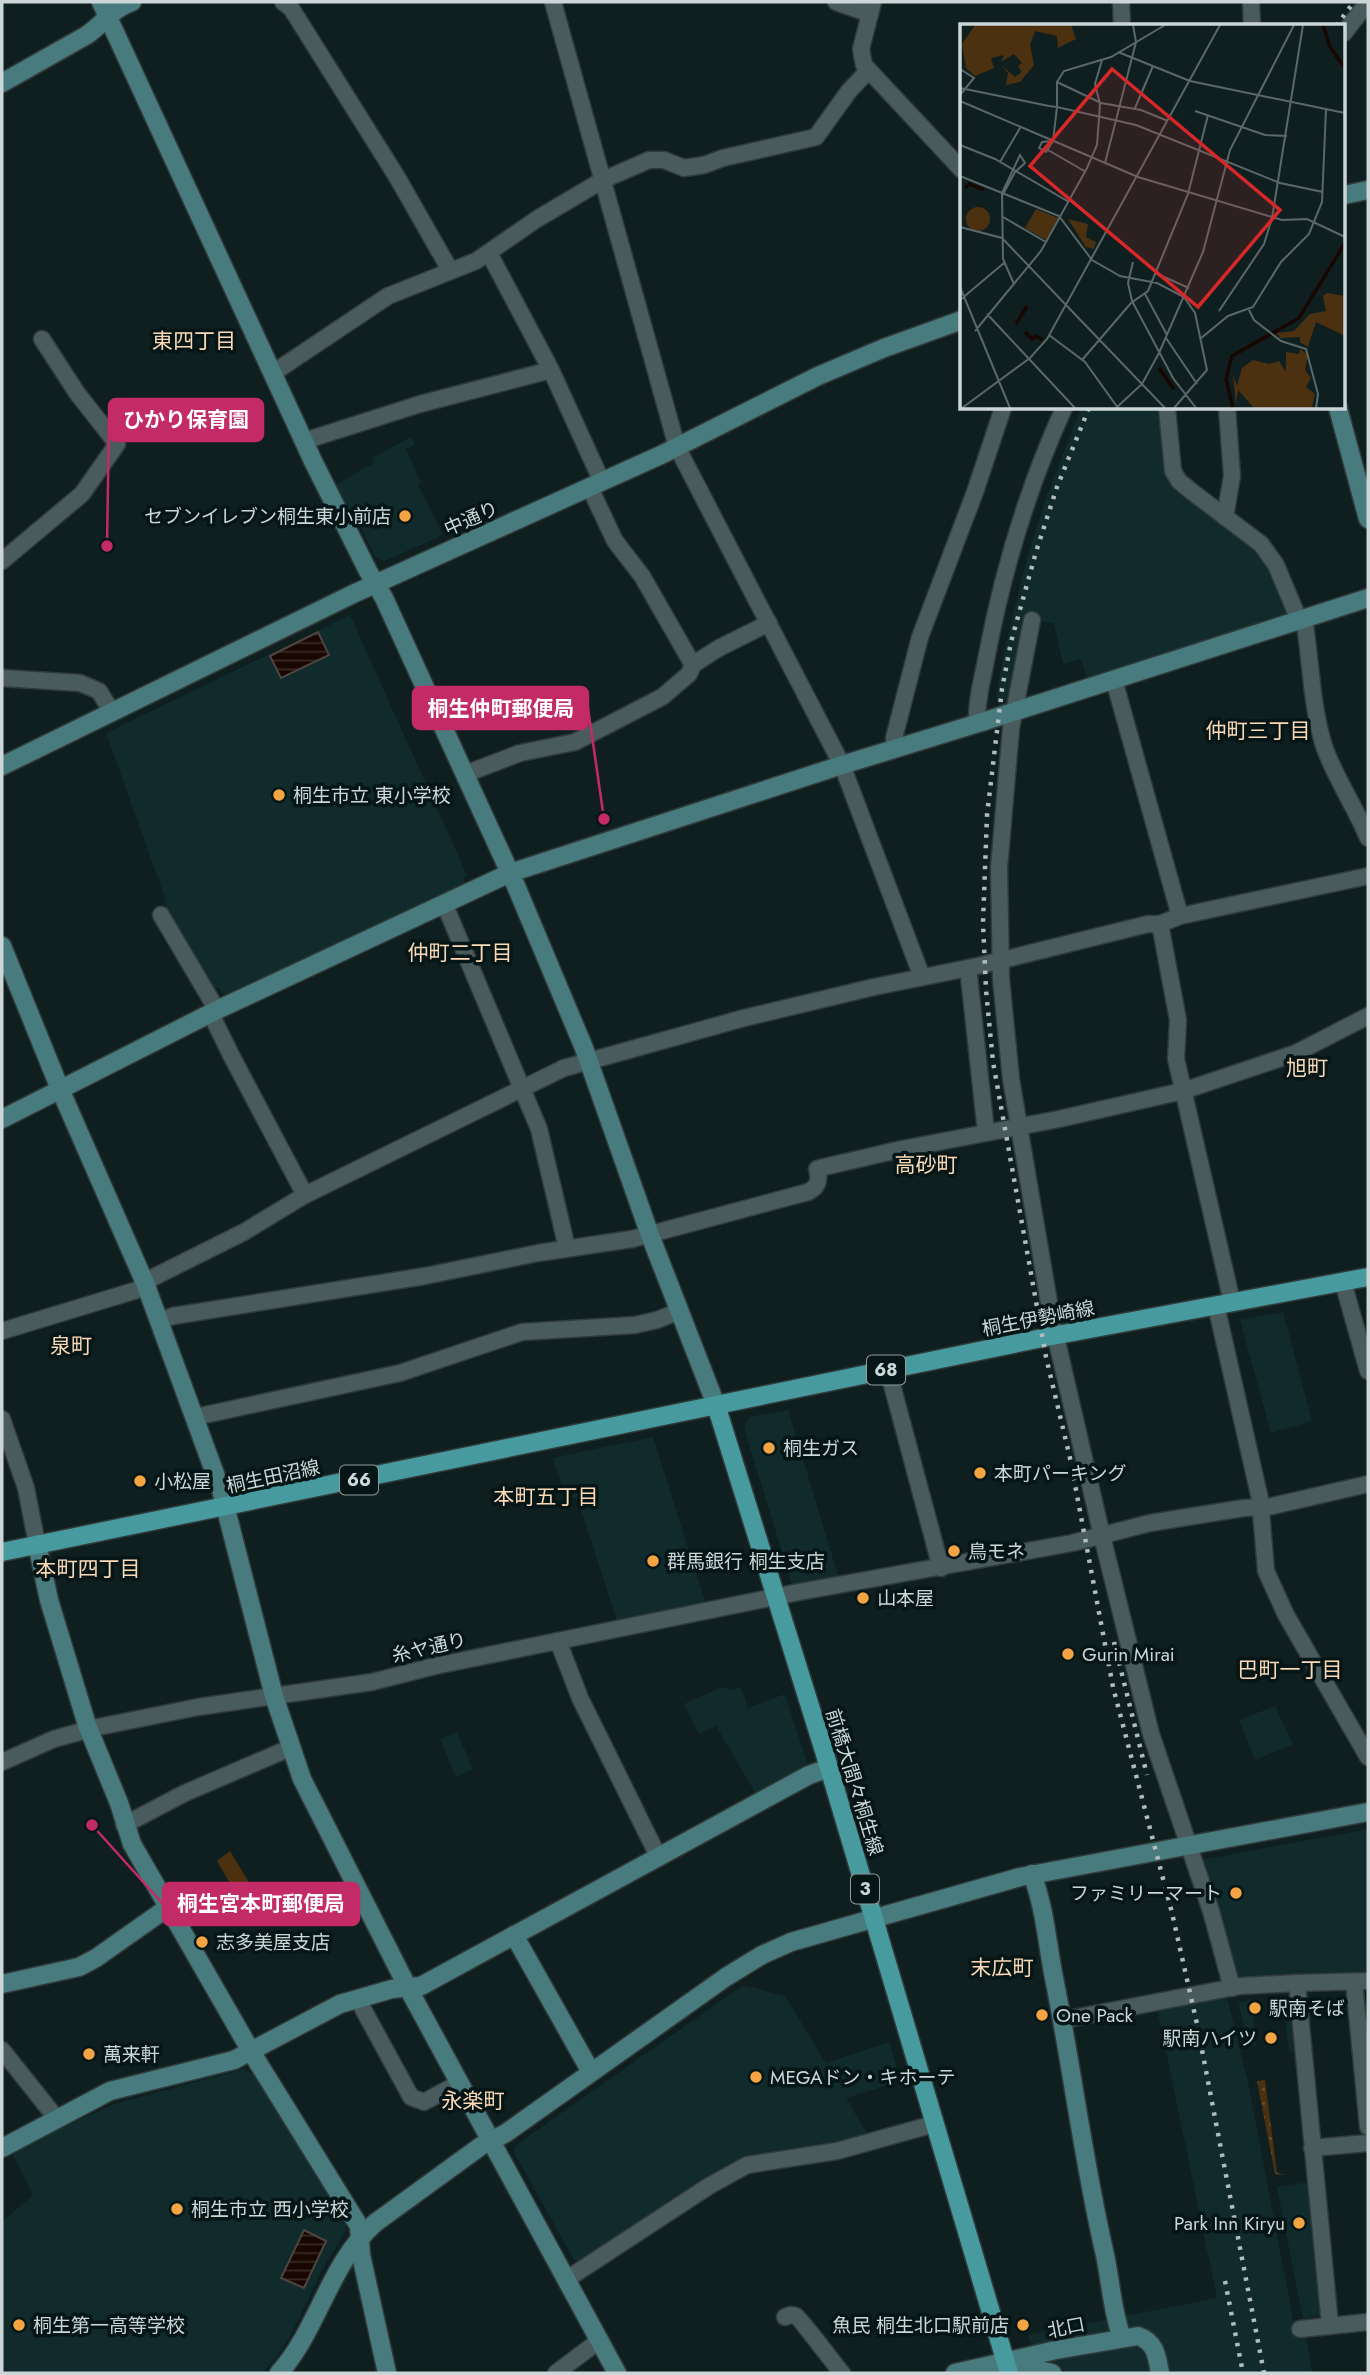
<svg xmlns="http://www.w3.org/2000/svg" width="1370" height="2375" font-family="Jost,'Noto Sans JP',sans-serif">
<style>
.built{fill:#112a2c}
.grass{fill:url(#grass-dots)}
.pitch{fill:#4c3111}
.water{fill:url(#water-rules);stroke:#4e4440;stroke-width:2}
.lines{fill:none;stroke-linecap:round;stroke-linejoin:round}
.street-casing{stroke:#313a3b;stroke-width:19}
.secondary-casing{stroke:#313a3b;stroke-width:21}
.primary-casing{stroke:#313a3b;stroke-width:21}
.street{stroke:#495b5c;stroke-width:16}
.secondary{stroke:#487b7e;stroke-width:18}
.primary{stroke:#479b9f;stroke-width:18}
.rail{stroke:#b1bcbd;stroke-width:4.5;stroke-dasharray:3.5 7;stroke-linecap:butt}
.poi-dot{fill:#f4a443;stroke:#061617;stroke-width:2.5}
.labels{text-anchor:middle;stroke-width:7;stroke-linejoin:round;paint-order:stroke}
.shield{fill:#061617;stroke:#919c9d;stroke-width:2}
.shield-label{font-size:18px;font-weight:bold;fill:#ccd6d7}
.poi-label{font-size:19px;fill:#ccd6d7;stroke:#061617;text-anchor:start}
.street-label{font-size:19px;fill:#ccd6d7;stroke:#061617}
.neighbourhood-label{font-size:21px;fill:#fbd9b6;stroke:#061617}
.inset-river{fill:none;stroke:#180600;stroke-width:3.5}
.inset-road{fill:none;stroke:#5b6869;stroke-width:2}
.view{fill:#d62828;fill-opacity:0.15;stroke:#d62828;stroke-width:3.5}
.inset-edge{fill:none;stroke:#ccd6d7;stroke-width:3.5}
.leader{fill:none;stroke:#c32b67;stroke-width:2.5}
.callout-dot{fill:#c32b67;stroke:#061617;stroke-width:2.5}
.callout{fill:#c32b67;stroke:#c32b67;stroke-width:2.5}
.callout-label{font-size:21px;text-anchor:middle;font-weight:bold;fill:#fff}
</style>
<defs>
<pattern id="grass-dots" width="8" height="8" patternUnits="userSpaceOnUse" patternTransform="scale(1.75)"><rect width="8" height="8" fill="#4c3111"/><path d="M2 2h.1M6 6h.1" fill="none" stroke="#654e33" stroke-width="1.8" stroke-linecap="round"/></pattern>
<pattern id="water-rules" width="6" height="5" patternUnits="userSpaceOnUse" patternTransform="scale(1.75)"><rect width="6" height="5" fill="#180600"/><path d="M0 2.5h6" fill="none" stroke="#382a24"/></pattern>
</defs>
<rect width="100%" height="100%" fill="#0f1f20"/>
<!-- built -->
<g class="built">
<path d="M1081 408H1163L1168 466 1265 555 1289 614 1087 679 1081 659 1063 664 1054 624 1026 618 1009 701 998 704 996 695 1005 648 1027 558 1046 498Z"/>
<path d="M411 437 415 445 406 449 421 483 418 485 443 535 384 561 375 557 359 523 351 518 333 486 374 463 372 458Z"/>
<path d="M350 615 467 875 463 878 465 883 225 997 218 987 212 990 167 912 164 895 106 733Z"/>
<path d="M1283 1312 1312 1421 1271 1433 1240 1320Z"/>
<path d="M788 1410 803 1459 840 1582 793 1588 744 1428 749 1417Z"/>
<path d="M653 1437 706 1605 618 1624 577 1497 567 1498 552 1458Z"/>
<path d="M722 1687 732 1690 741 1687 748 1708 785 1694 807 1763 798 1771 756 1794 716 1726 699 1734 684 1704Z"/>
<path d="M1275 1706 1293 1744 1255 1760 1239 1720Z"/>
<path d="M457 1732 473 1769 456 1777 440 1739Z"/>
<path d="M1368 1829V1975L1241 1978 1236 1975 1201 1860Z"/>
<path d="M743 1985 785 1996 826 2063 889 2042 901 2081 846 2098 869 2137 759 2156 578 2267 514 2153 516 2145Z"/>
<path d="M1227 1998 1249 2087 1296 2335 1306 2334 1312 2373H1040L1028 2335 1217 2298 1157 2008Z"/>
<path d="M1292 1998 1297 2051 1289 2052 1283 2001Z"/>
<path d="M1251 1999 1256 2045 1249 2046 1238 2003Z"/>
<path d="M244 2069 255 2076 345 2222 346 2231 321 2272 291 2335 276 2358 262 2373H2V2222L33 2195 12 2153 63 2127 114 2104Z"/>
<path d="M1309 2182 1322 2314 1303 2319 1277 2187Z"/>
</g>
<!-- grass -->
<path class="grass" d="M1265 2080 1277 2173 1287 2175 1275 2174 1257 2081Z"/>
<!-- pitch -->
<path class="pitch" d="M230 1851 256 1894 242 1904 217 1861Z"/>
<!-- water -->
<g class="water">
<path d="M318 632 329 655 281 678 270 656Z"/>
<path d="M304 2230 326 2241 304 2288 281 2278Z"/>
</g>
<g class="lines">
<!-- street casing -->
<g class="street-casing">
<g id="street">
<path d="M283 2 291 8 397 177 450 270"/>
<path d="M553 2 677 447 842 765 922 977"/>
<path d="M836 2 870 14"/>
<path d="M873 2 861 49 864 65 962 170"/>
<path d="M1121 2 1122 26"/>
<path d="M1251 2 1252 26"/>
<path d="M1344 33 1368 2"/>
<path d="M489 253 551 370 602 482"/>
<path d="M273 373 388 296 476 261 537 219 603 180 649 160H664L684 168 704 165 723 158 816 137 849 91 868 71"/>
<path d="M1167 408 1173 471 1179 481 1191 491 1261 544 1276 565 1299 620"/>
<path d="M304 441 420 404 551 370"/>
<path d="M590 488 615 541 642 576 693 665"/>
<path d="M1225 517 1232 476 1227 408"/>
<path d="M2 561 82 494 117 444 77 393 42 339"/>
<path d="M1304 618C1311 661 1311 704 1324 746 1335 778 1355 806 1368 838"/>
<path d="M1032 620 1011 728 999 868 1001 979 1011 1079 1052 1320 1102 1536 1151 1734 1211 1911 1232 1988"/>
<path d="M2 678 80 683 99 691 112 712"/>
<path d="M1114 680 1180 916 1160 924 1178 1020 1176 1059 1232 1302"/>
<path d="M977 724C976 702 982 681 986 660 1002 574 1028 487 1064 408"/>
<path d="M895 748 894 738 920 637 975 492 1003 408"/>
<path d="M465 774 520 753 575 742 662 697 689 674 693 665 700 660 719 648 769 623"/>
<path d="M444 903 539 1129 567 1248"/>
<path d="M161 915 217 1010"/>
<path d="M1180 916 1368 876"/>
<path d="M968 968 986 1132"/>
<path d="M211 1014 231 1055 305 1195"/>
<path d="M1343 1282 1368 1371"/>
<path d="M1216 1305 1260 1499 1266 1571 1286 1615 1368 1757"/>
<path d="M159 1321 173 1316 425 1276 538 1253 632 1239 808 1192C818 1187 820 1180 817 1169L824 1167 902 1149 1059 1119 1183 1091 1296 1053 1368 1016"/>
<path d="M2 1331 137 1290 154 1277 244 1232 305 1195 564 1068 744 1018 874 987 978 966 1148 924H1160"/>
<path d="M888 1370 941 1568"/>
<path d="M195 1417 400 1373 522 1332 635 1325 657 1320 680 1311"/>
<path d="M2 1419 26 1488 37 1544"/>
<path d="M558 1641 580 1698 659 1858"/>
<path d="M2 1762 54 1739 93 1728 198 1707 372 1682 435 1666 799 1592 1072 1543 1150 1523 1244 1508 1268 1507 1368 1484"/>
<path d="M124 1825 185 1793 290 1748"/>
<path d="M1354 1982 1368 2127"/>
<path d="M360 1998 363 2009 411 2097 424 2102 459 2083"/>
<path d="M1063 2020 1240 1986 1297 1983"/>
<path d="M2 2050 57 2119"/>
<path d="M1312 2148 1368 2143"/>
<path d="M567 2279 709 2186 747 2165 837 2151 934 2124"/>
<path d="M785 2317C790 2315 791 2314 796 2316 800 2318 835 2365 842 2373"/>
<path d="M1330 2325 1297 1983 1368 1981"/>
<path d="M1300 2329 1368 2322"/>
<path d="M556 2373 600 2340"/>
</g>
</g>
<!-- secondary casing -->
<g class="secondary-casing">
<g id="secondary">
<path d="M101 2 313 461 368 571 384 598 516 886 584 1048 650 1235 716 1405"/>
<path d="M2 83 87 35C103 24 113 8 132 2"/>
<path d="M1344 195 1368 190"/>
<path d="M1338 408 1368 519"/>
<path d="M2 766 353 594 663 454 818 376 884 348 962 320"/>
<path d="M2 946 60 1089 145 1283 221 1490 274 1696 302 1779 408 1988 617 2373"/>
<path d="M2 1119 217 1010 510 873 842 765 985 721 1368 598"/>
<path d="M37 1544 49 1600 87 1725 119 1803 132 1844 252 2053 359 2226 361 2255 387 2373"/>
<path d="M1032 1874C1046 1912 1047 1945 1055 1983 1073 2074 1084 2165 1105 2255 1111 2283 1112 2311 1122 2338"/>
<path d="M514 1935 591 2072"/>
<path d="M2 1984 79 1967 96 1958 167 1908"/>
<path d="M2 2148 110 2091 234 2060 340 2004 392 1989 421 1986 809 1775 829 1768"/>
<path d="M1005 2362 1052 2373"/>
<path d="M279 2373C319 2328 329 2264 375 2223L481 2146 506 2133 726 1977 762 1955 791 1942 1020 1877 1368 1812"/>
<path d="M955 2373 1056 2350 1138 2336C1156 2342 1157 2357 1160 2373"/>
</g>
</g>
<!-- primary casing -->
<g class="primary-casing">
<g id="primary">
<path d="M716 1405 824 1751 1009 2373"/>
<path d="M2 1552 1047 1337 1368 1277"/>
</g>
</g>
<!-- street -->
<use href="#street" class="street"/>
<!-- secondary -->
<use href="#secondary" class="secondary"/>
<!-- primary -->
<use href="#primary" class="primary"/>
<!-- rail -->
<g class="rail">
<path d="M1336 26 1354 2"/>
<path d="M1089 408 1057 487 1036 552 1011 642 1002 689 987 815 983 923 986 990 993 1062 1046 1357 1070 1458 1113 1687 1172 1913 1197 2024 1264 2373"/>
<path d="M1114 1642 1147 1775"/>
<path d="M1225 2281 1243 2373"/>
</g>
</g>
<!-- markers -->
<g class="poi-dot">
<circle cx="405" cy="516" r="7"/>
<circle cx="279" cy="795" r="7"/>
<circle cx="769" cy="1448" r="7"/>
<circle cx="980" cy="1473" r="7"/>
<circle cx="140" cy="1481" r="7"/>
<circle cx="954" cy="1551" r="7"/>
<circle cx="653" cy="1561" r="7"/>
<circle cx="863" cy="1598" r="7"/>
<circle cx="1068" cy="1654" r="7"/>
<circle cx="1236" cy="1893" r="7"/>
<circle cx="202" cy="1942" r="7"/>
<circle cx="1255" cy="2008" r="7"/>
<circle cx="1042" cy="2015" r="7"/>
<circle cx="1271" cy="2038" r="7"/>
<circle cx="89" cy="2054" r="7"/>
<circle cx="756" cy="2077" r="7"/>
<circle cx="177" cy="2209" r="7"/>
<circle cx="1299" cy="2223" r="7"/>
<circle cx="19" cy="2325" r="7"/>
<circle cx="1023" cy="2325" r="7"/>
</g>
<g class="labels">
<!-- shield labels -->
<g class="shield">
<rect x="867" y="1355.5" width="38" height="29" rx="5"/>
<rect x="340" y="1465.5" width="38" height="29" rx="5"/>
<rect x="851" y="1874.5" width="28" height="29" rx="5"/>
</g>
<g class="shield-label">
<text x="886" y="1376">68</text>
<text x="359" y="1486">66</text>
<text x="865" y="1895">3</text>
</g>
<!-- poi labels -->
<g class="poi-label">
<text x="391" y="523" text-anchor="end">セブンイレブン桐生東小前店</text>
<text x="293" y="802">桐生市立 東小学校</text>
<text x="783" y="1455">桐生ガス</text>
<text x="994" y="1480">本町パーキング</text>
<text x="154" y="1488">小松屋</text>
<text x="968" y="1558">鳥モネ</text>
<text x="667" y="1568">群馬銀行 桐生支店</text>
<text x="877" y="1605">山本屋</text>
<text x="1082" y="1661">Gurin Mirai</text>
<text x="1222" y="1900" text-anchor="end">ファミリーマート</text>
<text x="216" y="1949">志多美屋支店</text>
<text x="1269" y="2015">駅南そば</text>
<text x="1056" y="2022">One Pack</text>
<text x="1257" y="2045" text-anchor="end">駅南ハイツ</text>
<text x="103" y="2061">萬来軒</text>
<text x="770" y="2084">MEGAドン・キホーテ</text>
<text x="191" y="2216">桐生市立 西小学校</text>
<text x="1285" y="2230" text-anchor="end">Park Inn Kiryu</text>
<text x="33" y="2332">桐生第一高等学校</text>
<text x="1009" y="2332" text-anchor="end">魚民 桐生北口駅前店</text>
</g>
<!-- street labels -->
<g class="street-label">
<text transform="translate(471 518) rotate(-24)" y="7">中通り</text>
<text transform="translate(1038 1318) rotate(-11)" y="7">桐生伊勢崎線</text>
<text transform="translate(273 1476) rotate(-12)" y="7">桐生田沼線</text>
<text transform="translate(429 1647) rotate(-13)" y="7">糸ヤ通り</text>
<text transform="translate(855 1782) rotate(73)" y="7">前橋大間々桐生線</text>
<text transform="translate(1066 2327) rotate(-11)" y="7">北口</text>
</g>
<!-- neighbourhood labels -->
<g class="neighbourhood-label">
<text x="194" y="348">東四丁目</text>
<text x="1258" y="738">仲町三丁目</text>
<text x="460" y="960">仲町二丁目</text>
<text x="1307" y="1075">旭町</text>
<text x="926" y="1172">高砂町</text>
<text x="71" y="1353">泉町</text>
<text x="546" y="1504">本町五丁目</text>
<text x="88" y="1576">本町四丁目</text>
<text x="1290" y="1677">巴町一丁目</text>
<text x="1002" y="1975">末広町</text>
<text x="473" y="2108">永楽町</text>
</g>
</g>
<!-- overview -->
<g transform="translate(960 24)">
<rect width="385" height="385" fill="#0f1f20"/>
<path d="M15 1H111L116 15 98 24 97 12 75 7 70 21 74 41 60 58 46 61 48 49 42 42 55 53 62 48 58 42 62 39 54 30 41 38 44 31 31 34 34 44 15 52 6 44 2 20ZM76 185 98 194 86 216 65 204ZM367 269 385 272V312L356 298 348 323 340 318V313L320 314 317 309 334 307 350 290 366 287 363 272ZM340 325 348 331 345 346 351 354 346 363 355 370 352 384H294L278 366 276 381 273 351 277 362 282 344 293 336 309 340 319 337 326 348V328L339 330Z" fill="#4c3111"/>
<path d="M108 195 128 200 126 213 136 218 134 225 126 223Z" fill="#4c3111"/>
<path d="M6 195a12 12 0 1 1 24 0a12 12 0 1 1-24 0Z" fill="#4c3111"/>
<path class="inset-river" d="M363 1 370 23 385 44M5 164 9 160 24 166M56 300 67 282M65 308 72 315 76 312 83 316M199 344 214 365M273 384 266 355 272 332 339 294 385 219"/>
<path class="inset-road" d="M205 1 151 33 104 47 97 58V83L176 101 320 159 363 168M158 28 230 57M0 45 14 54 0 71M230 57 385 89M97 58 141 79 181 86 208 97M0 64 89 82M0 77 178 153M89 82 97 83 93 117M175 84 193 42M235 87 305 111 327 112M93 117 86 128 79 124 82 118ZM0 121 35 135 109 178M88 126 126 148M40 138 60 104M145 139 176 18 173 1M0 152 99 192 132 236 160 252 197 259 224 273 235 289 247 346 214 384M178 153 322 196 347 195 385 213M42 172 55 148 65 139 60 131 42 169 43 235 54 260M43 193 86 218M0 203 42 214 106 281M173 238 168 259 172 277 213 354 236 384M195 249 229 264M0 263 50 384M185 270 207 311M0 276 44 239M106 281 205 384M289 286 294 296 321 317 346 325 358 370 356 384M259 287 304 220 312 194 343 1M27 290 115 384M15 307 81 227 127 144 137 121 140 80 135 60 142 36M89 311 125 338 158 384M206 314 237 360M240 315 268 292 293 283 321 238 349 210 362 178 366 85M122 336 171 279 188 267 228 170 248 91M2 384 70 334 87 315 260 1M156 384 182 360 199 329 243 228 270 126 334 1"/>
<path class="view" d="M152 45 320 186 238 283 70 142Z"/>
<rect width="385" height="385" class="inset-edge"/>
</g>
<!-- callouts -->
<path class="leader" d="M107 546L109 420M604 819L588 708M92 1825L163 1904"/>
<g class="callout-dot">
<circle cx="107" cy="546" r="7"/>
<circle cx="604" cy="819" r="7"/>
<circle cx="92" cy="1825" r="7"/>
</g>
<g class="callout">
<rect x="109" y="399" width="154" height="42" rx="7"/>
<rect x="413" y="687" width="175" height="42" rx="7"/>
<rect x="163" y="1883" width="196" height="42" rx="7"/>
</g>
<g class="callout-label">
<text x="186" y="427">ひかり保育園</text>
<text x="501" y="716">桐生仲町郵便局</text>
<text x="261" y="1911">桐生宮本町郵便局</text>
</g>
<!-- border -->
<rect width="1370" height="2375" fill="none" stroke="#ccd6d7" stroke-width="7"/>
</svg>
